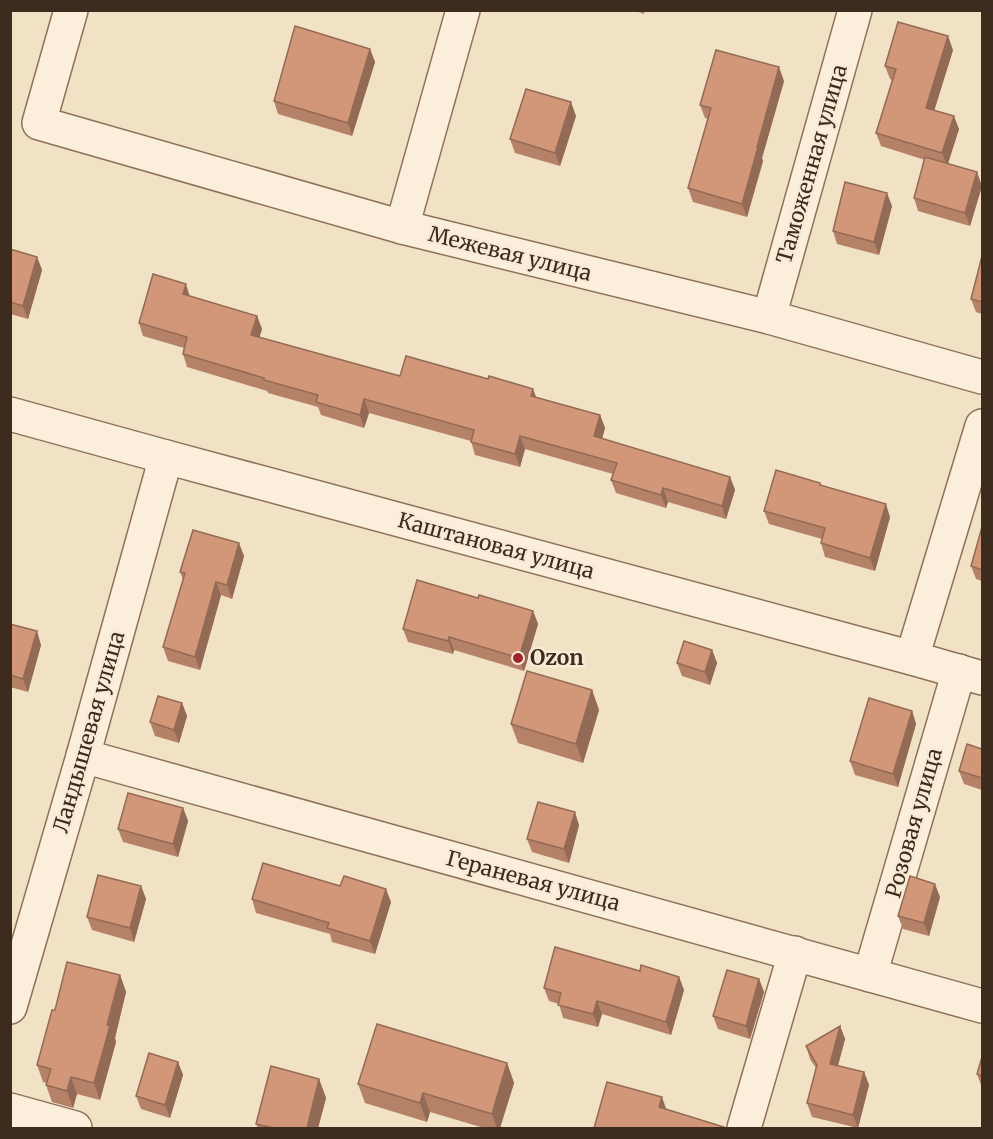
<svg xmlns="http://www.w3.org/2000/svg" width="993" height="1139" font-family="Merriweather,serif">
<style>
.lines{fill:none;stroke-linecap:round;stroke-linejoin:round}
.minor-casing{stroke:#8e715a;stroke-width:36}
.minor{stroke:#fbeeda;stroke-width:33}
.wall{fill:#b58268}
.shaded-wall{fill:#936a55}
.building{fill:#d29779;stroke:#936a55;stroke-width:1.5}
.poi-dot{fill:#a12530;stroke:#f8ebd6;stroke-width:2}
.labels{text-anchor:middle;stroke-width:5;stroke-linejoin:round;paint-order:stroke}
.street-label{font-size:21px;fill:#3d2b1e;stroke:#f8ebd6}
.poi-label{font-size:21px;font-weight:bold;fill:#3d2b1e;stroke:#f8ebd6;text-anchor:start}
</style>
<rect width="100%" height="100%" fill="#f1e1c5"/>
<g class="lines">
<!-- minor casing -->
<g class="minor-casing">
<g id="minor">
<path d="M71 10 39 123 402 227 769 317 982 377"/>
<path d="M402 227 463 10"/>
<path d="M769 317 855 10"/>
<path d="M10 414 166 457 912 658 982 678"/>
<path d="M912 658 982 426"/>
<path d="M83 756 982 1006"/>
<path d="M870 975 959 671"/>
<path d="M10 1007 83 756 166 457"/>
<path d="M10 1110 75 1128"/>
<path d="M744 1128 795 953"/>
</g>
</g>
<!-- minor -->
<use href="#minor" class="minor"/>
</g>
<!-- wall -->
<g class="wall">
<path d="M633 10H645L644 14Z"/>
<path d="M370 49 375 62 352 136 278 114 274 101Z"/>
<path d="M953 50 934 111 959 129 948 164 982 186 970 226 918 211 914 198 925 160 881 146 876 133 892 80 890 79 885 66Z"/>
<path d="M784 81 762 158 763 161 747 217 693 202 688 188 708 119 705 118 700 105Z"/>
<path d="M576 116 560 166 515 153 510 139Z"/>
<path d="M892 206 879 255 837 244 833 231Z"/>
<path d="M10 249 37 257 42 270 28 319 10 314Z"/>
<path d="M982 256V314L976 312 971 299Z"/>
<path d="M190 296 257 316 262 329 259 338 400 376 536 397 600 415 605 428 602 439 730 477 735 490 726 519 668 502 666 508 616 493 611 480 613 474 525 449 520 467 475 455 471 441 369 413 364 428 321 415 318 407 268 393 267 391 187 367 183 354 184 348 143 336 139 323Z"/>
<path d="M820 483 821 485 890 517 875 571 825 557 821 543 822 539 769 524 764 511Z"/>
<path d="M982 527V581L976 579 971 566Z"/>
<path d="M244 556 232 599 221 595 200 670 168 661 163 647 183 579 180 572Z"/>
<path d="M478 598 533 611 538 624 524 671 454 650 453 654 408 642 403 629Z"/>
<path d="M10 624 41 645 28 692 10 687Z"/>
<path d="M712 650 717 663 710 685 682 676 677 663Z"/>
<path d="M592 690 599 710 583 763 518 743 511 724Z"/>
<path d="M182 703 187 716 179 743 155 736 150 722Z"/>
<path d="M912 711 916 724 898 787 855 775 850 761Z"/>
<path d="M982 749V790L964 784 959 771Z"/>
<path d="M183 808 188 821 178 857 123 842 118 829Z"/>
<path d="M579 825 569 863 532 852 527 839Z"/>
<path d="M141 886 146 899 134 942 92 930 87 917Z"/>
<path d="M940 897 929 936 903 929 898 916Z"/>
<path d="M252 899 391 902 375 954 332 942 330 934 256 913Z"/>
<path d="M640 971 679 977 684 990 671 1035 602 1014 598 1027 563 1018 559 1004 549 1001 544 988Z"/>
<path d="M120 975 126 992 115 1038 116 1042 100 1100 77 1094 73 1108 52 1102 46 1085 47 1083 43 1082 37 1065 55 1010Z"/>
<path d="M759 979 764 992 750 1039 718 1029 713 1016Z"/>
<path d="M840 1026 845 1039 838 1065 864 1072 869 1085 858 1128 812 1117 807 1103 816 1068 810 1059 806 1046Z"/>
<path d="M982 1057V1086L981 1085 977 1074Z"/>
<path d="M178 1062 183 1075 170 1118 141 1109 136 1096Z"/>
<path d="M507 1063 514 1083 500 1128H484L430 1112 427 1122 365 1103 358 1084Z"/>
<path d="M319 1079 326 1098 318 1128H258L256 1124Z"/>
</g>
<!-- shaded-wall -->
<g class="shaded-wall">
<path d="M948 36 953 50 931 121 926 108Z"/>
<path d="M370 49 375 62 352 136 348 123Z"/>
<path d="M779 67 784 81 762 158 763 161 747 217 742 204 757 147Z"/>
<path d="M571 102 576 116 560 166 555 153Z"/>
<path d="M954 116 959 129 947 166 942 153Z"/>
<path d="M977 172 982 186 970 226 965 213Z"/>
<path d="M887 193 892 206 879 255 874 242Z"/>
<path d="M37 257 42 270 28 319 23 306Z"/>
<path d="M186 284 190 297 183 294Z"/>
<path d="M257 316 262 329 256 349 251 335Z"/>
<path d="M533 389 538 402 531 396Z"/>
<path d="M364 399 369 413 364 428 360 415Z"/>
<path d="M600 415 605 428 599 449 594 436Z"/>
<path d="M520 436 525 449 520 467 515 454Z"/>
<path d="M730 477 735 490 726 519 722 506Z"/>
<path d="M663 488 668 502 666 508 661 495Z"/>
<path d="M886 504 890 517 875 571 870 558Z"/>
<path d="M239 543 244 556 232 599 227 585Z"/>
<path d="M216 582 221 595 200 670 195 657Z"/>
<path d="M533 611 538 624 524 671 519 658Z"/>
<path d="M37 631 41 645 28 692 23 679Z"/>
<path d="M449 637 454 650 453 654 448 641Z"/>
<path d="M712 650 717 663 710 685 705 672Z"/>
<path d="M592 690 599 710 583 763 576 744Z"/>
<path d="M182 703 187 716 179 743 174 730Z"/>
<path d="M912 711 916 724 898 787 893 774Z"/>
<path d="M183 808 188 821 178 857 173 844Z"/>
<path d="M575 812 579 825 569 863 564 849Z"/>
<path d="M935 884 940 897 929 936 924 923Z"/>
<path d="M141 886 146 899 134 942 130 928Z"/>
<path d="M386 889 391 902 375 954 370 941Z"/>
<path d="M120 975 126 992 115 1038 116 1042 100 1100 94 1083Z"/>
<path d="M679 977 684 990 671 1035 666 1022Z"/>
<path d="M759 979 764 992 750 1039 746 1026Z"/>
<path d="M597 1001 602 1014 598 1027 593 1014Z"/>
<path d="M840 1026 845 1039 835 1077 830 1064Z"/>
<path d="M178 1062 183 1075 170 1118 165 1105Z"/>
<path d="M507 1063 514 1083 500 1128H497L492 1114Z"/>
<path d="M864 1072 869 1085 858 1128 853 1115Z"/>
<path d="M71 1077 77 1094 73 1108 67 1091Z"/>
<path d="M319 1079 326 1098 318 1128H307Z"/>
<path d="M423 1093 430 1112 427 1122 420 1103Z"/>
<path d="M662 1097 668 1114 659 1107Z"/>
</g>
<!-- building -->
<g class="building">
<path d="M898 22 948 36 926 108 954 116 942 153 876 133 896 69 885 66Z"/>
<path d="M295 26 370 49 348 123 274 101Z"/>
<path d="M716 50 779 67 757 147H758L742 204 688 188 711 108 700 105Z"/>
<path d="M526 89 571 102 555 153 510 139Z"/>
<path d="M925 157 977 172 965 213 914 198Z"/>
<path d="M845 182 887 193 874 242 833 231Z"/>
<path d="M10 249 37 257 23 306 10 302Z"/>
<path d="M982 256V302L971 299Z"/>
<path d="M153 274 186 284 183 294 257 316 251 335 400 376 406 356 488 379 489 376 533 389 531 396 600 415 594 436 730 477 722 506 663 488 661 495 611 480 617 463 520 436 515 454 471 442 474 430 364 399 360 415 316 402 318 395 264 380V378L183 354 187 337 139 323Z"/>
<path d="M776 470 820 483V485L886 504 870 558 821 543 825 528 764 511Z"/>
<path d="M982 527V570L971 566Z"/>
<path d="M193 530 239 543 227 585 216 582 195 657 163 647 185 573 180 572Z"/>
<path d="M417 580 478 598 479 595 533 611 519 658 449 637 448 641 403 629Z"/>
<path d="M10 624 37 631 23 679 10 675Z"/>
<path d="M684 641 712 650 705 672 677 663Z"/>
<path d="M527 671 592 690 576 744 511 724Z"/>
<path d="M158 696 182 703 174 730 150 722Z"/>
<path d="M869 698 912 711 893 774 850 761Z"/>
<path d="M967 744 982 749V778L959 771Z"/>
<path d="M128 793 183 808 173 844 118 829Z"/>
<path d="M538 802 575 812 564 849 527 839Z"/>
<path d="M263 863 340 886 344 876 386 889 370 941 327 928 329 923 252 899Z"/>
<path d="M98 875 141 886 130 928 87 917Z"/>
<path d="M910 876 935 884 924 923 898 916Z"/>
<path d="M555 947 640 971 641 965 679 977 666 1022 597 1001 593 1014 558 1005 561 993 544 988Z"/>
<path d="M67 962 120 975 107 1025 110 1026 94 1083 71 1077 67 1091 46 1085 51 1069 37 1065 52 1010H55Z"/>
<path d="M727 970 759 979 746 1026 713 1016Z"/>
<path d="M377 1024 507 1063 492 1114 423 1093 420 1103 358 1084Z"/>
<path d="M840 1026 830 1064 864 1072 853 1115 807 1103 817 1065 806 1046Z"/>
<path d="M149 1053 178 1062 165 1105 136 1096Z"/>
<path d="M982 1057V1076L977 1074Z"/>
<path d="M271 1066 319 1079 307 1128H274L256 1124Z"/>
<path d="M607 1082 662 1097 659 1107 724 1127V1128H594Z"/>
</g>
<!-- markers -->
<circle class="poi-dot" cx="518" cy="658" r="6"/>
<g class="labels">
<!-- street labels -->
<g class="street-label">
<text transform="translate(812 164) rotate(-74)" y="7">Таможенная улица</text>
<text transform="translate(510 254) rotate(14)" y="7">Межевая улица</text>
<text transform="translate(496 546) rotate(15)" y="7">Каштановая улица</text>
<text transform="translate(89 732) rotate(-74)" y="7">Ландышевая улица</text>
<text transform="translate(914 823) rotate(-74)" y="7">Розовая улица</text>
<text transform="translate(533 881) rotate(15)" y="7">Гераневая улица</text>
</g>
<!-- poi labels -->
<g class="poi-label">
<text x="530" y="665">Ozon</text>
</g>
</g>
<!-- border -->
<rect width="993" height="1139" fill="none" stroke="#3d2b1e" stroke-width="24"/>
</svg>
